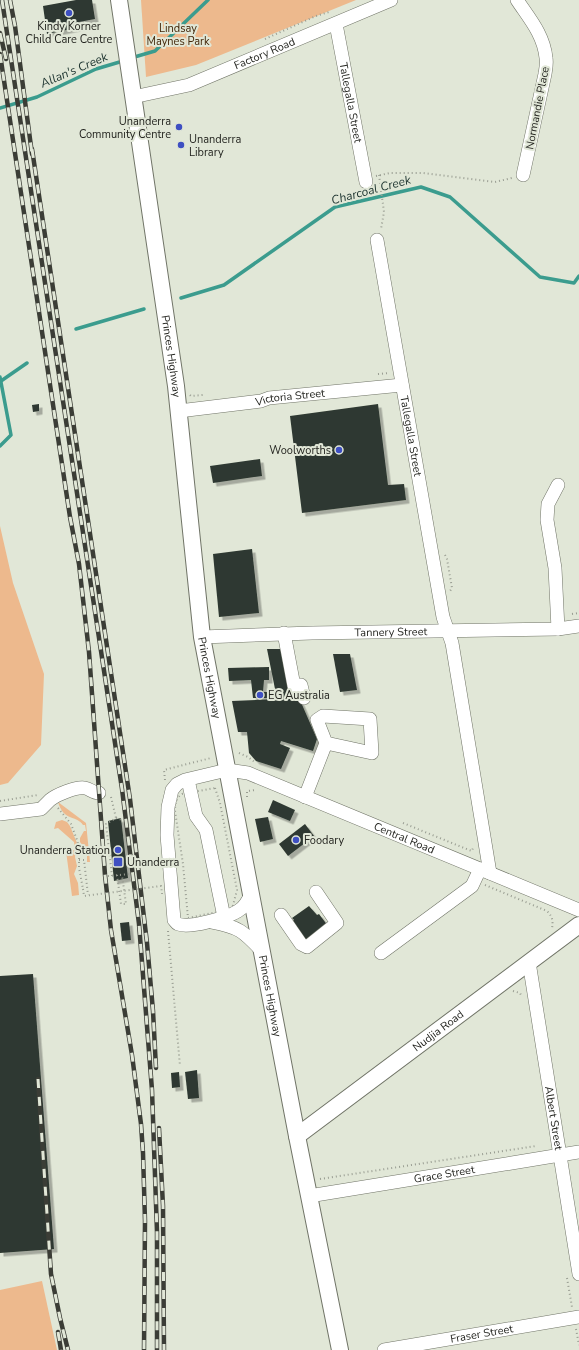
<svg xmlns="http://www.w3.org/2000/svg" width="579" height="1350" font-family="'Nunito Sans',sans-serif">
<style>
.green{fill:#edb98d}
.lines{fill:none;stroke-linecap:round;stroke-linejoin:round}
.stream{stroke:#3b9c8e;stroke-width:3.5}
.building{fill:#2e3931;filter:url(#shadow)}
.minor-casing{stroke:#707467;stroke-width:14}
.major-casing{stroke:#707467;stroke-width:18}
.path{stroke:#999d92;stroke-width:2;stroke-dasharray:1 3;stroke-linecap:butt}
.minor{stroke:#fff;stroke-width:13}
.major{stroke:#fff;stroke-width:16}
.rail-casing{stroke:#3b3d36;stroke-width:4.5}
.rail{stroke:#e1e7d7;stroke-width:3;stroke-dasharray:9;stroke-linecap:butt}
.path-bridge{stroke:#999d92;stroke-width:2;stroke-dasharray:1 3;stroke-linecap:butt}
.poi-dot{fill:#3e4fc2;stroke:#e1e7d7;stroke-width:1.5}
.labels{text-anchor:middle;stroke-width:4;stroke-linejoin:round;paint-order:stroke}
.poi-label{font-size:11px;fill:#242520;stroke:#e1e7d7;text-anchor:start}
.park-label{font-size:11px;fill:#422609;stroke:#e1e7d7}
.street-label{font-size:11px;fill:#242520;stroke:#e1e7d7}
.water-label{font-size:12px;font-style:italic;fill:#1b322e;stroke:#e1e7d7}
</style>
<defs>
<filter id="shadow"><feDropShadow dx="3.5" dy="3.5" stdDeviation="0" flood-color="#0004"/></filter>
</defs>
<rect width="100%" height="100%" fill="#e1e7d7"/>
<!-- green -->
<g class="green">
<path d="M141 0H356L196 65 146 77Z"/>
<path d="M0 526 13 583 44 674 41 745 8 783 0 785Z"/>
<path d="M58 802 86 823 90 862H87V852L80 842V838L84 831H86L85 825H83C77 815 64 822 58 802Z"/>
<path d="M62 820 67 822 70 826 77 843 75 857 77 866 74 874 78 883 79 895 72 896 66 851 75 850 74 842 58 828 54 829 56 822Z"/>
<path d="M42 1281 57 1350H0V1290Z"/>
</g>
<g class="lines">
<!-- stream -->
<g class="stream">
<path d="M131 58 155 51 208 0"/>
<path d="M0 108 37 97 96 69 123 61"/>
<path d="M181 298 224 285 335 207 421 187 450 197 540 277 574 283 579 276"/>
<path d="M76 329 144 309"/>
<path d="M0 377 11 435 0 446"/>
<path d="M1 381 27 363"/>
</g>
</g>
<!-- building -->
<g class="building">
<path d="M76 0H92L95 19 79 22 81 27 47 34 43 6Z"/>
<path d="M39 404V411L33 412 32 405Z"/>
<path d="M378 404 388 485 404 484 406 500 302 513 290 416Z"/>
<path d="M260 459 262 476 213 483 210 466Z"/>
<path d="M252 549 259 613 219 617 213 554Z"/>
<path d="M267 649H284L292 699 300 700 317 739 313 751 281 741 280 744 290 748 281 769 256 761 249 753 247 732H238L232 701 277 699Z"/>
<path d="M333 654H350L357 690 340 692Z"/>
<path d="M269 667V680H264L263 692H268V698H253L251 680 229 681 228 668Z"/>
<path d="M273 800 295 810 290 821 268 812Z"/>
<path d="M268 817 273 839 260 842 255 819Z"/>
<path d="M121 818 128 878 114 881 108 821Z"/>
<path d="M305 824 314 836 288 856 279 844Z"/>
<path d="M309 906 317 915 319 914 328 926 306 943 289 923 294 920 292 918Z"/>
<path d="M129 922 131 940 122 941 120 923Z"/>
<path d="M33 974 54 1249 0 1253V976Z"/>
<path d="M197 1070 199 1098 188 1099 185 1072Z"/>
<path d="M179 1072 180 1087 172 1088 171 1073Z"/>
</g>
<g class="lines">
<!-- minor casing -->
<g class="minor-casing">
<g id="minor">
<path d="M517 0C529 18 544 35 546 58 547 63 546 68 545 74L523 175"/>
<path id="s1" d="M336 24 366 182"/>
<path id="s2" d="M133 97 189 85 391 0"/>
<path id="s3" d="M377 240 443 617 452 643 490 873"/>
<path id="s4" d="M179 411 261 401 269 398 402 385"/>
<path d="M558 485 548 504 547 520 555 568 558 629"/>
<path d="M284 633 294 686 301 685 304 698"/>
<path id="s5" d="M202 637 312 633 558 629 579 626"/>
<path d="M188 780 196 816 206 830 224 917"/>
<path d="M305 797 326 743 317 720 323 716 370 719 372 753 326 743"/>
<path d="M0 814 41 809C44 806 47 803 50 800 56 795 77 786 85 788 90 789 93 793 99 793"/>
<path id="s6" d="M251 894C248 901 245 907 238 911 229 917 189 929 178 924 176 923 176 922 174 920L167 835 168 807 172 790 177 784 185 780 227 770 248 773 579 910"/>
<path d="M281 915 301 944 307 947 337 923 316 892"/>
<path d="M212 922C239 927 243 931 262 951"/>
<path d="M381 953 472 886 480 869"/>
<path id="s7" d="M529 962 579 1274"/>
<path id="s8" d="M309 1196 579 1152"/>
<path id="s9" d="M384 1350 579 1317"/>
</g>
</g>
<!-- major casing -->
<g class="major-casing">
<g id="major">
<path id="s10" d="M119 0 176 386 202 637 297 1136 340 1350"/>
<path id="s11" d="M297 1136 579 925"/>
</g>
</g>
<!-- path -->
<g class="path">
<path d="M265 39 316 16 329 12"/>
<path d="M379 175 384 212 381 229"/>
<path d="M376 176 390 173H423L495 182 512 178"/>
<path d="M378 374 389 373"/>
<path d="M190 395 191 396 203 395"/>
<path d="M445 555 447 559 452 588 450 591"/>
<path d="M572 614 579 613"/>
<path d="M239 753 248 757 256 763"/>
<path d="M165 780 164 770 211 758"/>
<path d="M215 788 220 803 237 890 232 909 188 918 183 864 175 811C175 804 176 798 182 794Z"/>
<path d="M111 797 116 818"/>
<path d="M247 797V791L256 790"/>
<path d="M0 801 38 795"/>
<path d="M58 808 71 824 77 840 79 848V868L83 889"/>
<path d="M403 823 469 850 472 851 473 848"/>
<path d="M79 860H84L88 895"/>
<path d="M117 875 121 904H126L122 875"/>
<path d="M108 876 130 874"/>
<path d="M112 876 106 824 116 818 122 820"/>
<path d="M485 885 547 911C553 917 553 921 552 929"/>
<path d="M168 931 180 1066"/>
<path d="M513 991 520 993 522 997"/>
<path d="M320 1179 536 1146"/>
<path d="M567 1278 572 1307"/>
<path d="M576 1329 579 1345"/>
</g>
<!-- minor -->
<use href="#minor" class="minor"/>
<!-- major -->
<use href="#major" class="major"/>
<!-- rail casing -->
<g class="rail-casing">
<g id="rail">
<path d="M2 0 122 789 139 924 152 1090 157 1232V1350"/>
<path d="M10 0 15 26 32 154"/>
<path d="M0 33 6 59"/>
<path d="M0 54 70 517 79 564 89 652 105 875 111 930 132 1055 141 1124 143 1153 145 1221 144 1350"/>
<path d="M32 149 130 799 147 943 153 1011 156 1068"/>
<path d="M38 1079 51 1274 60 1318 68 1350"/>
<path d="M159 1128 163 1206 164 1350"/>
<path d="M58 1332 61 1350"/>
</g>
</g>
<!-- rail -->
<use href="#rail" class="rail"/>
<!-- path-bridge -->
<path class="path-bridge" d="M83 889 84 896 161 886 162 894"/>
</g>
<!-- markers -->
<g class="poi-dot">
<circle cx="69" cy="13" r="4"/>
<circle cx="179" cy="127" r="4"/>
<circle cx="181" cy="145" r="4"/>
<circle cx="339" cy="450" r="4"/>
<circle cx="260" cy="695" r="4"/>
<circle cx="296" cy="840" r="4"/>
<circle cx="118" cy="850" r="4"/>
<rect x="113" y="857" width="10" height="10" rx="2"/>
</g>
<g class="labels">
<!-- poi labels -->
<g class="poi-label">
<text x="69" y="30" text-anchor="middle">Kindy Korner<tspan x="69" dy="13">Child Care Centre</tspan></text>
<text x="171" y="125" text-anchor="end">Unanderra<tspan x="171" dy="13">Community Centre</tspan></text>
<text x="189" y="143">Unanderra<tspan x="189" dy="13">Library</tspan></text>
<text x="331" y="454" text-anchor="end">Woolworths</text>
<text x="268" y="699">EG Australia</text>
<text x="304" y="844">Foodary</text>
<text x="110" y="854" text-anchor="end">Unanderra Station</text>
<text x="127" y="866">Unanderra</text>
</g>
<!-- park labels -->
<g class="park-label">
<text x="178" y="32">Lindsay<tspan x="178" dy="13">Maynes Park</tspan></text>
</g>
<!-- street labels -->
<g class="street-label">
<text dy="4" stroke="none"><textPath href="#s2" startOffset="139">Factory Road</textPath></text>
<text dy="4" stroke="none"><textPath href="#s1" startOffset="80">Tallegalla Street</textPath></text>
<text transform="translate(537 108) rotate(-79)" y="4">Normandie Place</text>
<text dy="4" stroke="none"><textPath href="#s10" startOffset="360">Princes Highway</textPath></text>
<text dy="4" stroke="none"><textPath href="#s4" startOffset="112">Victoria Street</textPath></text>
<text dy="4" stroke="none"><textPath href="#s3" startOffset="199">Tallegalla Street</textPath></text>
<text dy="4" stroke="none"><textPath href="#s5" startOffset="189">Tannery Street</textPath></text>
<text dy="4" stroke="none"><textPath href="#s10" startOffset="684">Princes Highway</textPath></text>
<text dy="4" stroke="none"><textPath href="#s6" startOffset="471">Central Road</textPath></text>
<text dy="4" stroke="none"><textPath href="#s10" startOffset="1008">Princes Highway</textPath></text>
<text dy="4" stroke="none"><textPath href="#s11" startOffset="176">Nudjia Road</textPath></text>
<text dy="4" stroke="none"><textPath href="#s7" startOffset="158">Albert Street</textPath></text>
<text dy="4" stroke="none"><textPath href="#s8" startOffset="137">Grace Street</textPath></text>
<text dy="4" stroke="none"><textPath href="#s9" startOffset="99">Fraser Street</textPath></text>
</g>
<!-- water labels -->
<g class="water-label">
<text transform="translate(74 70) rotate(-23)" y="4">Allan's Creek</text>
<text transform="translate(371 190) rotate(-15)" y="4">Charcoal Creek</text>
</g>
</g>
</svg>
